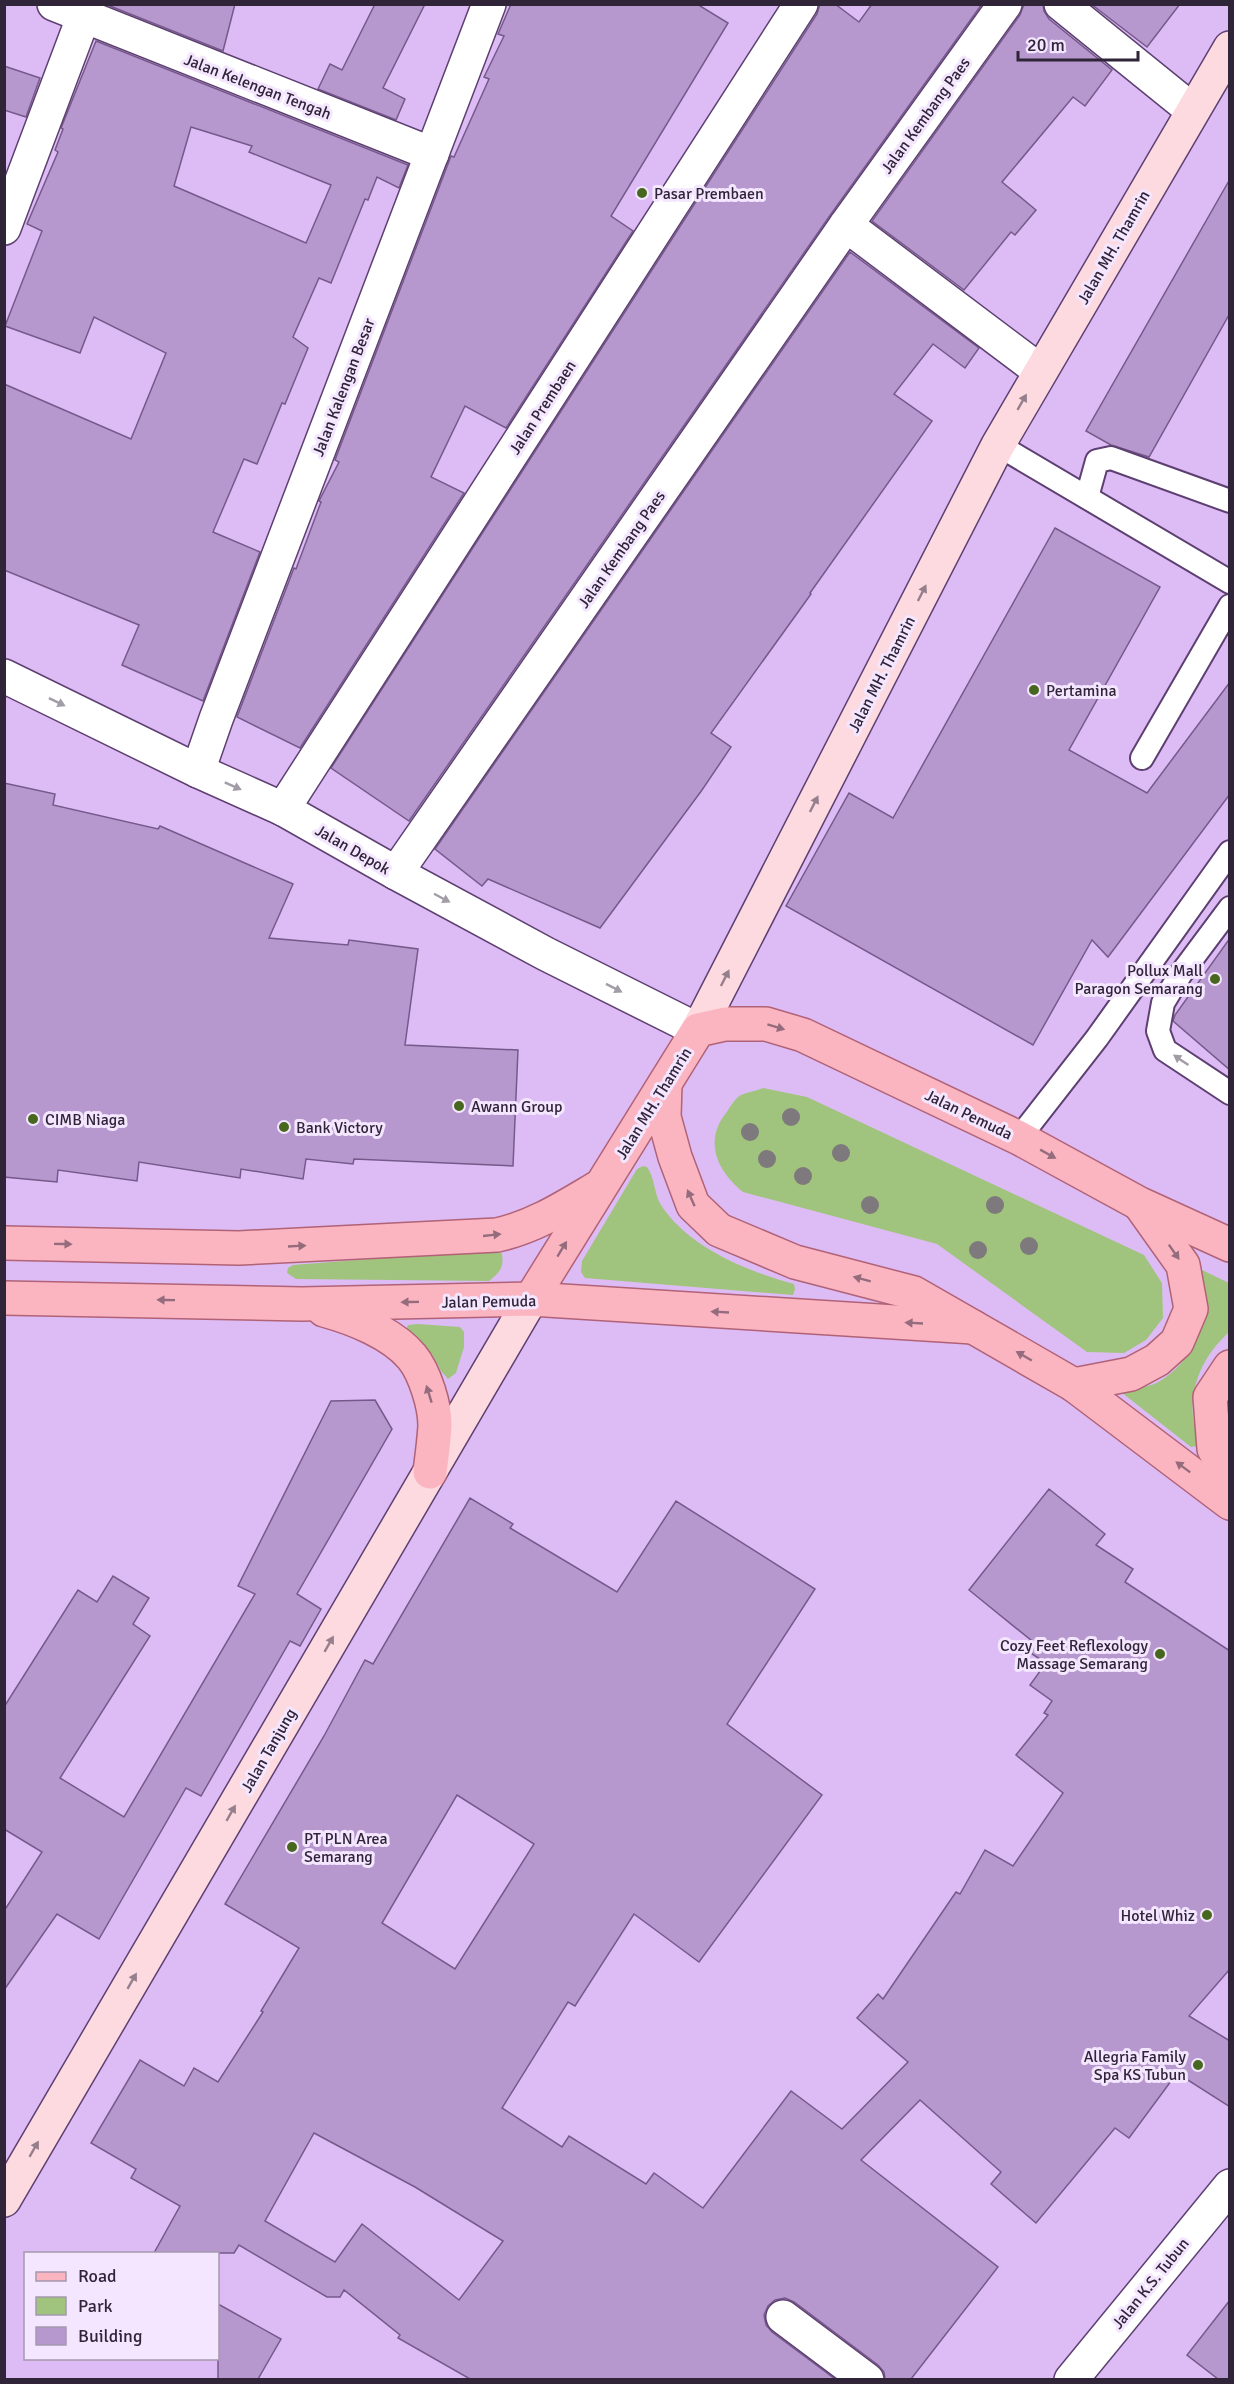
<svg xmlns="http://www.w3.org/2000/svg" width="1234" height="2384" font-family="Signika,sans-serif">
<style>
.green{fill:#a0c47d}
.building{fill:#b798ce;stroke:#76598b;stroke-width:1.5;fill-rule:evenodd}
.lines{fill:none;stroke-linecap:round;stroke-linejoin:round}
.service-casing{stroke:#5d4071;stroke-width:26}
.minor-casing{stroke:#5d4071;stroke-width:36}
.tertiary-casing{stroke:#5d4071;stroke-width:36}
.secondary-casing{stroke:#5d4071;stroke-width:36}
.primary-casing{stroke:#b16276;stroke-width:36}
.service{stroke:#fff;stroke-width:22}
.minor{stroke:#fff;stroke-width:33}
.tertiary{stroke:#fff;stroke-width:33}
.secondary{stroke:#fddae0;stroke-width:33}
.primary{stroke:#fab5c1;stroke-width:33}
.tree{fill:#7d797c}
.oneway{fill:#967f8c}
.oneway2{fill:#a29ca6}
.oneway3{fill:#956c7d}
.poi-dot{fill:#47671e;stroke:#f3e6fe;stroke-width:2}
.labels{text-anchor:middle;stroke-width:6;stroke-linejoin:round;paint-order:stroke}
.street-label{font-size:16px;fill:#302439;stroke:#f3e6fe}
.poi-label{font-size:16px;fill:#302439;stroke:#f3e6fe;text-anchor:start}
</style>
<rect width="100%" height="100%" fill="#ddbcf5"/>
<!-- green -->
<g class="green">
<path d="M763 1088 807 1097 1144 1255 1162 1283 1163 1318 1146 1340 1124 1353 1087 1352 937 1244 743 1192C718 1172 703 1142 726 1113 730 1107 735 1098 741 1095 748 1092 756 1091 763 1088Z"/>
<path d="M643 1166 647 1167C655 1178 654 1194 661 1205 689 1248 747 1271 794 1284L795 1289 793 1295 585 1278 581 1272 582 1261 637 1169Z"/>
<path d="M497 1249 502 1254C504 1268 500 1272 489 1281L296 1279 287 1273 288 1268 293 1265Z"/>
<path d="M1202 1270 1229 1283V1332C1204 1355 1190 1384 1193 1417 1194 1427 1198 1436 1198 1446L1191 1447 1121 1392C1133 1386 1148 1389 1160 1381 1169 1376 1182 1364 1187 1355 1198 1337 1197 1295 1199 1272Z"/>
<path d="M418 1324 460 1327 464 1332V1347L456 1373 448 1379 441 1371 432 1354 406 1331 408 1325Z"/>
</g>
<!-- building -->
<g class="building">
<path d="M111 4H235L223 51 110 6Z"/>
<path d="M375 4H425L383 88 405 99 396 120 318 89 330 64 342 70Z"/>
<path d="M511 4H697L728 23 611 216 633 231 506 428 465 406 431 477 464 493 300 748 237 717 294 568 296 569 321 502 319 501 339 462 335 460 451 156 454 157 489 79 484 77 504 36 498 34Z"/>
<path d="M820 4H835L859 22 872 4H982L831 214 409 821 331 768 817 14Z"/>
<path d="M1024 4H1043L1044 11 1049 19 1112 70 1085 106 1073 97 1002 182 1036 210 1015 235 1011 232 964 290 872 221 1020 15Z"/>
<path d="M1091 4H1180L1147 47Z"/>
<path d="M96 41 408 165 399 188 377 177 368 200 365 199 331 283 319 278 293 337 308 348 285 404 282 403 257 464 244 459 213 532 260 552 203 701 122 665 139 625 4 570V384L131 439 166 353 94 317 80 353 5 326 42 231 27 224 58 152 55 150 63 129 61 128ZM191 127 252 146 249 152 331 185 306 243 174 186Z"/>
<path d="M4 66 40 78 26 117 4 110Z"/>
<path d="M1230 179V313L1149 457 1111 445 1086 431Z"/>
<path d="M850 252 979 348 965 368 933 344 894 394 932 421 810 593 811 594 711 733 731 747 702 790 600 928 488 879 482 886 435 849Z"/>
<path d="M1055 528 1160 587 1069 750 1147 793 1230 682V794L1108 957 1092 940 1033 1045 786 906 849 793 893 818Z"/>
<path d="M4 783 55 794 53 805 158 829 160 826 293 884 269 938 348 945 349 940 418 949 405 1045 518 1050 513 1166 354 1159 353 1164 306 1159 303 1179 241 1169 240 1178 139 1162 137 1181 58 1170 57 1182 4 1177Z"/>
<path d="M1230 938V1070L1173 1021 1175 1015Z"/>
<path d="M375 1400 392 1429 297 1594 321 1609 300 1646 290 1641 201 1796 186 1788 99 1939 57 1914 4 1990V1911L42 1852 4 1829V1707L78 1590 97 1602 113 1576 149 1598 133 1624 150 1636 60 1778 124 1817 255 1594 238 1586 331 1401Z"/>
<path d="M1049 1489 1105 1534 1096 1545 1133 1569 1125 1582 1230 1651V1969L1189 2016 1230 2041V2107L1177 2073 1129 2138 1115 2128 1036 2223 991 2184 1001 2172 920 2100 861 2160 998 2267 911 2379H885L884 2372 878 2365 794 2302 785 2298 775 2300 768 2306 764 2315 766 2325 772 2332 835 2379H470L398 2338 400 2335 344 2290 340 2297H327L239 2245 234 2253H154L180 2206 131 2178 136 2169 91 2143 140 2060 184 2086 194 2068 218 2082 263 2012 261 2011 299 1948 225 1904 324 1736 365 1660 373 1664 470 1498 513 1524 510 1528 617 1592 676 1501 815 1589 727 1724 822 1795 699 1962 634 1914 575 2006 568 2002 502 2108 562 2147 569 2136 646 2184 654 2173 703 2208 791 2091 842 2129 908 2062 857 2018 878 1994 883 1999 956 1892 960 1894 985 1850 1013 1866 1063 1793 1016 1755 1048 1715 1044 1713 1052 1701 1030 1685 1046 1663 1026 1650 1032 1641 969 1590ZM457 1795 534 1844 455 1969 382 1923ZM314 2133 415 2187 503 2241 459 2300 362 2224 335 2262 265 2221Z"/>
<path d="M1230 2300V2379H1218L1187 2355Z"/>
<path d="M218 2304 281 2339 258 2379H218Z"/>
</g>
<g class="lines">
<!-- service casing -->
<g class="service-casing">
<g id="service">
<path d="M998 445 1230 582"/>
<path d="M1087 497 1097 461 1111 458 1230 501"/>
<path d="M1142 758 1230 606"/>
<path d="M1230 908 1180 975 1163 1003 1158 1031 1165 1050 1230 1093"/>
<path d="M1019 1138 1097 1038 1230 852"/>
</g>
</g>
<!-- minor casing -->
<g class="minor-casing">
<g id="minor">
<path d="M54 4 432 154"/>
<path d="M1061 4 1192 110"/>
<path d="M846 225 1040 371"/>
<path d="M4 228 83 18"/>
<path d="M198 771 216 719 489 4"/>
<path d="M283 809 801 4"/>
<path d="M396 873 846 225 1005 4"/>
<path d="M783 2317 867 2380"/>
<path d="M1071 2380 1230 2186"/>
</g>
</g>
<!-- tertiary casing -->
<g class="tertiary-casing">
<path id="tertiary" d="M4 676 198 771 283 809 396 873 546 954 698 1030"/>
</g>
<!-- secondary casing -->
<g class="secondary-casing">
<g id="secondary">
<path d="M698 1030 998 445 1230 48"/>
<path d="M4 2200 531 1299"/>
</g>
</g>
<!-- primary casing -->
<g class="primary-casing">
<g id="primary">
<path d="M665 1084 664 1117 675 1157 693 1205 719 1230 795 1262 914 1293 1074 1385 1230 1503"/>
<path d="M4 1243 239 1248 497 1235C534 1227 565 1207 597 1188"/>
<path d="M4 1298 302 1304 531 1299 973 1327"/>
<path d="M531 1299 698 1030 725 1024H766L803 1035 1019 1138 1140 1204 1230 1245"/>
<path d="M324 1310C353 1318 392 1333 412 1357 425 1373 435 1406 435 1426 434 1441 432 1457 430 1472"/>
<path d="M1230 1367 1210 1397 1214 1449 1230 1477"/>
<path d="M1074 1385 1131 1374 1157 1360 1177 1342 1191 1309 1183 1265 1141 1206"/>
</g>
</g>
<!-- service -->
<use href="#service" class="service"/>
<!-- minor -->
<use href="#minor" class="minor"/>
<!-- tertiary -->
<use href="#tertiary" class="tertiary"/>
<!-- secondary -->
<use href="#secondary" class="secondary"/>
<!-- primary -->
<use href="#primary" class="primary"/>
</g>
<!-- trees -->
<g class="tree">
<circle cx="791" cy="1117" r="9"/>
<circle cx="750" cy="1132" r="9"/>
<circle cx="841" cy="1153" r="9"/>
<circle cx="767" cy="1159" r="9"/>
<circle cx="803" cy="1176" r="9"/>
<circle cx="870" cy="1205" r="9"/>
<circle cx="995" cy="1205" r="9"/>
<circle cx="1029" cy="1246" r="9"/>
<circle cx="978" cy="1250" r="9"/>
</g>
<!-- one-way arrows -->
<defs><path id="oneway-solid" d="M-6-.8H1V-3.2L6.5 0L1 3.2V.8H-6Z" transform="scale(1.5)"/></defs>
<g class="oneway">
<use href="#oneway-solid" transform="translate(1022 402) rotate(-60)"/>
<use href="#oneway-solid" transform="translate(922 593) rotate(-63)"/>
<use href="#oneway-solid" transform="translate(814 804) rotate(-63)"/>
<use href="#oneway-solid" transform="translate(725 978) rotate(-63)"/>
<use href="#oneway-solid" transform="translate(329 1644) rotate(-60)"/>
<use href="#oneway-solid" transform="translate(231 1813) rotate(-60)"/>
<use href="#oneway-solid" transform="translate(132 1981) rotate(-60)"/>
<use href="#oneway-solid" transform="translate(34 2149) rotate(-60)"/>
</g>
<g class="oneway2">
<use href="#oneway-solid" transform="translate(57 702) rotate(26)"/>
<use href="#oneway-solid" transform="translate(233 786) rotate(24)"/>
<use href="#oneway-solid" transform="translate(442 898) rotate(28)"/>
<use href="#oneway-solid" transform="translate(614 988) rotate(27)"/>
<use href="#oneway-solid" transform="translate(1181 1060) rotate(-146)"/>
</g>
<g class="oneway3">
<use href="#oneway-solid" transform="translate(776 1027) rotate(17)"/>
<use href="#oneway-solid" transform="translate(1048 1154) rotate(29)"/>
<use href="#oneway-solid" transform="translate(691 1198) rotate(-114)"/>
<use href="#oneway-solid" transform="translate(492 1235) rotate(-6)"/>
<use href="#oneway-solid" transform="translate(63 1244) rotate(1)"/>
<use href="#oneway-solid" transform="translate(297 1246) rotate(-3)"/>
<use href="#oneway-solid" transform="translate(562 1249) rotate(-59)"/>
<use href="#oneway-solid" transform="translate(1174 1252) rotate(55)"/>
<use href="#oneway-solid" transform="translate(862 1279) rotate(-165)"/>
<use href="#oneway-solid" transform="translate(166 1300) rotate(-179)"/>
<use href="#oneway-solid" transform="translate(410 1302) rotate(179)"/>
<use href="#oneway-solid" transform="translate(720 1312) rotate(-177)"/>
<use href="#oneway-solid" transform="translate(914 1323) rotate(-177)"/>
<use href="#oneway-solid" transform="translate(1024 1356) rotate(-150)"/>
<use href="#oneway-solid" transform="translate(429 1394) rotate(-107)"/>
<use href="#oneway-solid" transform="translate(1183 1467) rotate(-143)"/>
</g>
<!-- markers -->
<g class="poi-dot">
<circle cx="642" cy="193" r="6"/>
<circle cx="1034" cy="690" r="6"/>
<circle cx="1215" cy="979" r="6"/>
<circle cx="459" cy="1106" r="6"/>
<circle cx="33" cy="1119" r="6"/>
<circle cx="284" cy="1127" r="6"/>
<circle cx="1160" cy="1654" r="6"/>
<circle cx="292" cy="1847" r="6"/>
<circle cx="1207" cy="1915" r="6"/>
<circle cx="1198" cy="2065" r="6"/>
</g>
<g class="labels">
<!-- street labels -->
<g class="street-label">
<text transform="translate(258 86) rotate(21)" y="6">Jalan Kelengan Tengah</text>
<text transform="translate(925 115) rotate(-54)" y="6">Jalan Kembang Paes</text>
<text transform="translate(1113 247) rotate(-60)" y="6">Jalan MH. Thamrin</text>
<text transform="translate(343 387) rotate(-69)" y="6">Jalan Kalengan Besar</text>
<text transform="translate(542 407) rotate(-57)" y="6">Jalan Prembaen</text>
<text transform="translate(621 549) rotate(-55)" y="6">Jalan Kembang Paes</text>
<text transform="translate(881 674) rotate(-63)" y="6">Jalan MH. Thamrin</text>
<text transform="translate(353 849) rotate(30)" y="6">Jalan Depok</text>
<text transform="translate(653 1103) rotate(-58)" y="6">Jalan MH. Thamrin</text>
<text transform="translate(969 1114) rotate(26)" y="6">Jalan Pemuda</text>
<text transform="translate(489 1301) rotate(-1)" y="6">Jalan Pemuda</text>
<text transform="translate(268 1750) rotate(-60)" y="6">Jalan Tanjung</text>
<text transform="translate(1150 2283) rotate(-51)" y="6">Jalan K.S. Tubun</text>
</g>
<!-- poi labels -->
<g class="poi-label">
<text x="654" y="199">Pasar Prembaen</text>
<text x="1046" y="696">Pertamina</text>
<text x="1203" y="976" text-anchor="end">Pollux Mall<tspan x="1203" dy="18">Paragon Semarang</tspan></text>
<text x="471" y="1112">Awann Group</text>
<text x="45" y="1125">CIMB Niaga</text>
<text x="296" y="1133">Bank Victory</text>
<text x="1148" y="1651" text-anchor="end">Cozy Feet Reflexology<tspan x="1148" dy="18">Massage Semarang</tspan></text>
<text x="304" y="1844">PT PLN Area<tspan x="304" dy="18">Semarang</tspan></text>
<text x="1195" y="1921" text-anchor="end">Hotel Whiz</text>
<text x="1186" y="2062" text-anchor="end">Allegria Family<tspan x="1186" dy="18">Spa KS Tubun</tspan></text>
</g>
</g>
<!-- border -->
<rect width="1234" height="2384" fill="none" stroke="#302439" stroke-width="12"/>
<!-- legend -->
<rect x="24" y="2252" width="195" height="108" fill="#f3e6fe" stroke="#a598af" stroke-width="1.5"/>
<rect x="36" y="2272" width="30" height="9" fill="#fab5c1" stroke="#a598af" stroke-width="1.5"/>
<text x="78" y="2282" font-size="18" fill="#302439">Road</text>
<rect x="36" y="2297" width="30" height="18" fill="#a0c47d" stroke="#a598af" stroke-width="1.5"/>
<text x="78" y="2312" font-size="18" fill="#302439">Park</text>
<rect x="36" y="2327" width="30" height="18" fill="#b798ce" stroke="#a598af" stroke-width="1.5"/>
<text x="78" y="2342" font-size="18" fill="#302439">Building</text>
<!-- scale -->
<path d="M1018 51v9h120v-9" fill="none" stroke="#302439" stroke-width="3"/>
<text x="1027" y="51" font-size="18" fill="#302439" stroke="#f3e6fe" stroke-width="4.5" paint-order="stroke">20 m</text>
</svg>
